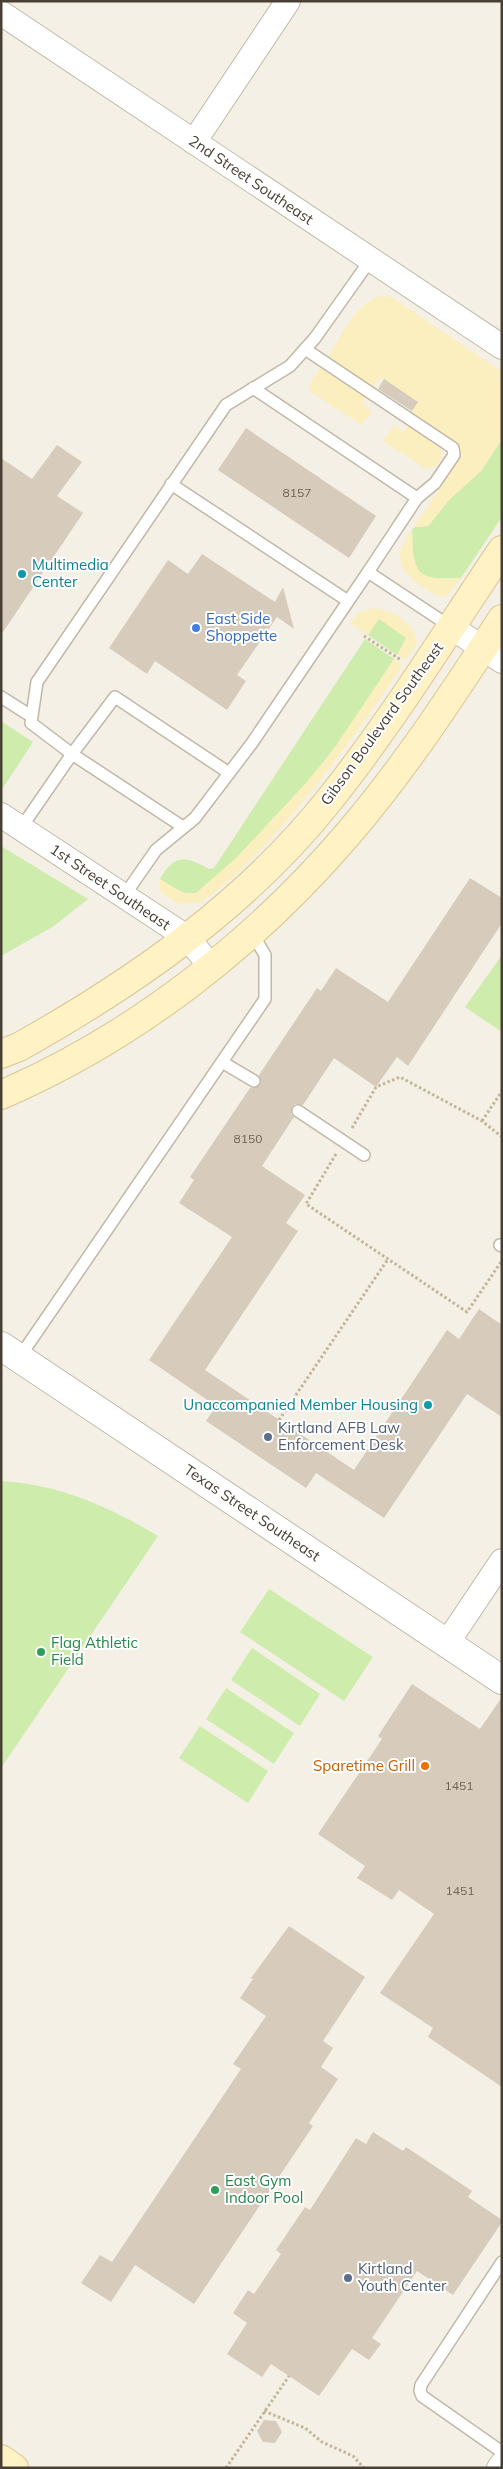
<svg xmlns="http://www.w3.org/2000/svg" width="503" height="2469" font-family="Mulish,sans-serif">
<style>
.green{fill:#ceecac}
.sand{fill:#fbefbf}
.building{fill:#d7ccbb}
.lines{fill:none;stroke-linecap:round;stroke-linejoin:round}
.service-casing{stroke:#c1b8a8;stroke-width:14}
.minor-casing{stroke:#c1b8a8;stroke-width:26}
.tertiary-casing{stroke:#c1b8a8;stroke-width:30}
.secondary-casing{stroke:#d8c692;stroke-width:30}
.path{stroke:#c3b598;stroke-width:3;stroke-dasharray:2.5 2.5;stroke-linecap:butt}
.service{stroke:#fff;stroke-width:11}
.minor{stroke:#fff;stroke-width:24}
.tertiary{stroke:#fff;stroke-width:28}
.secondary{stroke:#fff2c5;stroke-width:28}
.culture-dot{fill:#0f9aa8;stroke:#fff;stroke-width:2}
.shop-dot{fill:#3f7fe0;stroke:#fff;stroke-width:2}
.service-dot{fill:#5c6f8a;stroke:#fff;stroke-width:2}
.leisure-dot{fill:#2e9e5b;stroke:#fff;stroke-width:2}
.food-dot{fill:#e8710a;stroke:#fff;stroke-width:2}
.labels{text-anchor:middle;stroke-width:4;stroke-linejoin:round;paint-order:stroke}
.number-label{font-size:12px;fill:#6c6356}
.street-label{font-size:15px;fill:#484035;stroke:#fff}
.culture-label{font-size:15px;fill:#0d838f;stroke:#fff;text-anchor:start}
.shop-label{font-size:15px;fill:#366cbe;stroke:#fff;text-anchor:start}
.service-label{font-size:15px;fill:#4e5e75;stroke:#fff;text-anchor:start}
.leisure-label{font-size:15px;fill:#27864d;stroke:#fff;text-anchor:start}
.food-label{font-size:15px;fill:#c56008;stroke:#fff;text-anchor:end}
</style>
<rect width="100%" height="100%" fill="#f4f0e6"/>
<!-- green -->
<g class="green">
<path d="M502 439V517L461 578C415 581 413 574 412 530L414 527 428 526 450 499 481 471Z"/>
<path d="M379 618 407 638 397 655 368 635Z"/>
<path d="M365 639 394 659C374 689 355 722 332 751 294 801 249 851 201 891 186 899 171 887 160 879 174 854 186 856 209 869L214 868Z"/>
<path d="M1 721 33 742 1 791Z"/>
<path d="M1 846 88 899 54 926 1 956Z"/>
<path d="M502 955V1032L465 1007Z"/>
<path d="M1 1481C58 1484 110 1507 158 1536L1 1768Z"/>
<path d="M269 1589 373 1657 344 1701 240 1632Z"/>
<path d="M252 1648 320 1694 300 1726 231 1680Z"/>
<path d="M226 1688 294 1733 274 1764 206 1719Z"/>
<path d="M200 1726 268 1771 248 1803 179 1758Z"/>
</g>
<!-- sand -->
<g class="sand">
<path d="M383 296 393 298 502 372V439L481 471 450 499 428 526 414 527 461 457 459 446 410 414 418 402 380 377 373 387 328 357C340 338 359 297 383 296Z"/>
<path d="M320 368 366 397 362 404 372 411 362 425 311 392 309 386Z"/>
<path d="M394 425 403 432 408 425 440 448 442 457 436 467 426 469 383 441Z"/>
<path d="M412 530C413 574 416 581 461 578L448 595C438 599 432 593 423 587 398 571 392 555 412 530Z"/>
<path d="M373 608C392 610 416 623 417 644L405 660 397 655 406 638 379 619 368 635 350 623 358 613Z"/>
<path d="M394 659 403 665C363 724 323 781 275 834 252 859 228 884 200 903H178L160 892V879L183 893H196L236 858 306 783 333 750Z"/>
</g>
<!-- building -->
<g class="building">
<path d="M384 379 418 402 412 411 378 389Z"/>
<path d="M246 428 376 516 349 558 218 470Z"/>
<path d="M57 445 82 462 57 496 83 513 1 635V458L32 479Z"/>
<path d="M202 554 275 602 283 587 294 629 277 617 237 675 246 681 227 710 155 661 147 674 109 648 168 560 188 574Z"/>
<path d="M470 878 502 898V923L408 1066 397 1057 376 1087 334 1058 303 1105 295 1104 292 1107 291 1114 294 1117 262 1166 305 1195 286 1223 298 1231 205 1370 354 1470 447 1330 459 1339 479 1309 502 1325V1417L467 1394 384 1518 316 1473 306 1488 206 1421 216 1406 149 1360 232 1237 179 1203 194 1180 190 1177 250 1088H254L260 1085 261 1081 259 1075 317 988 321 991 336 968 388 1002Z"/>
<path d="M412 1684 480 1729 502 1697V2087L428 2037 433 2028 380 1993 434 1914 399 1890 392 1900 357 1878 365 1866 318 1834 382 1739 378 1736Z"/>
<path d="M289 1926 365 1977 323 2041 333 2048 321 2067 338 2079 309 2123 313 2126 194 2304 135 2265 111 2302 81 2283 100 2255 112 2262 241 2069 233 2064 266 2016 240 1998 253 1979 251 1978Z"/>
<path d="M373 2132 403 2151 406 2147 472 2191 468 2197 502 2220V2222L453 2295 417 2271 372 2338 381 2344 369 2360 352 2349 319 2396 271 2364 262 2377 227 2354 247 2323 233 2313 248 2290 254 2294 281 2254 276 2250 305 2207 310 2210 356 2138 366 2144Z"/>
<path d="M264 2420 276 2421 282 2432 275 2443 263 2442 257 2431Z"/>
</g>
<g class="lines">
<!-- service casing -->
<g class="service-casing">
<g id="service">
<path d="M305 349 453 448 454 455 435 483 417 498"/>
<path d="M253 388 417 498 368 572"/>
<path d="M171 484 348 601"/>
<path d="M1 697 31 716"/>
<path d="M229 773 115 697 72 754 31 723 37 682 226 405 290 366 315 338 371 259"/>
<path d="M21 828 72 754 183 827"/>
<path d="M124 896 156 850 195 818 252 743 368 572 451 627"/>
<path d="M222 1062 254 1081"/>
<path d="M298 1111 364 1155"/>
<path d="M500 1245 502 1246"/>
<path d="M19 1358 265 999V955L252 933"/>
<path d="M502 2262 421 2385 420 2391 422 2396 502 2452"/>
</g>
</g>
<!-- minor casing -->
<g class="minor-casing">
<g id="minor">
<path d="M1 13 502 347"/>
<path d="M194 142 288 1"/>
<path d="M451 627 502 661"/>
<path d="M1 815 188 938 211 967"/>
<path d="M447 1643 502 1561"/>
<path d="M499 2468 502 2464"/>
</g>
</g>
<!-- tertiary casing -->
<g class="tertiary-casing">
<path id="tertiary" d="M1 1346 502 1680"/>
</g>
<!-- secondary casing -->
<g class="secondary-casing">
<g id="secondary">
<path d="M1 1054 19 1047C135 982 247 904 330 799 393 720 446 633 502 550"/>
<path d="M1 1095C135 1037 254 944 348 834 404 769 455 691 502 619"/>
<path d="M1 2459 14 2468"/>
</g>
</g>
<!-- path -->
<g class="path">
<path d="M364 636 401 660"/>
<path d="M482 1121 502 1091"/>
<path d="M352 1128 376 1087 400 1077 482 1121 502 1137"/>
<path d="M336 1154 306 1204 467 1312 501 1262"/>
<path d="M279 1420 388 1259"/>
<path d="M264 2411 305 2428 322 2442 353 2456 364 2468"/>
<path d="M226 2468 289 2376"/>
</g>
<!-- service -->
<use href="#service" class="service"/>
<!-- minor -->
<use href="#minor" class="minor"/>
<!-- tertiary -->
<use href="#tertiary" class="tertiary"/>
<!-- secondary -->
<use href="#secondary" class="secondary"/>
</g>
<!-- markers -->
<g class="culture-dot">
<circle cx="22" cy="574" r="5"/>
<circle cx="428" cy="1405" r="5"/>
</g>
<circle class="shop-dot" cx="196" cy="628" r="5"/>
<g class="service-dot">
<circle cx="268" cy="1437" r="5"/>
<circle cx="348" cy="2278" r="5"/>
</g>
<g class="leisure-dot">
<circle cx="41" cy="1652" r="5"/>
<circle cx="215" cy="2190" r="5"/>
</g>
<circle class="food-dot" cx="425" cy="1766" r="5"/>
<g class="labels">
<!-- number labels -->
<g class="number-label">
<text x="297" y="497">8157</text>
<text x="248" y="1143">8150</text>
<text x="459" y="1790">1451</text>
<text x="460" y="1895">1451</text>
</g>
<!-- street labels -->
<g class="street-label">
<text transform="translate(251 180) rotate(34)" y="5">2nd Street Southeast</text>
<text transform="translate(382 724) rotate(-54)" y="5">Gibson Boulevard Southeast</text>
<text transform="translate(110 887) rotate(34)" y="5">1st Street Southeast</text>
<text transform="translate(252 1513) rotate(34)" y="5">Texas Street Southeast</text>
</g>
<!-- culture labels -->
<g class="culture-label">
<text x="32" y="570">Multimedia<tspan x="32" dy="17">Center</tspan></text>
<text x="418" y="1410" text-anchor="end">Unaccompanied Member Housing</text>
</g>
<!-- shop labels -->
<g class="shop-label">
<text x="206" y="624">East Side<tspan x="206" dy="17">Shoppette</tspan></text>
</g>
<!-- service labels -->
<g class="service-label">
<text x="278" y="1433">Kirtland AFB Law<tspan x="278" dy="17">Enforcement Desk</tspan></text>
<text x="358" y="2274">Kirtland<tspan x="358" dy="17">Youth Center</tspan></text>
</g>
<!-- leisure labels -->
<g class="leisure-label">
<text x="51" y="1648">Flag Athletic<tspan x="51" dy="17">Field</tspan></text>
<text x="225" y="2186">East Gym<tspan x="225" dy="17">Indoor Pool</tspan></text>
</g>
<!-- food labels -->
<g class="food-label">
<text x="415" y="1771">Sparetime Grill</text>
</g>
</g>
<!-- border -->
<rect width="503" height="2469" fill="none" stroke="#484035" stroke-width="5"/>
</svg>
